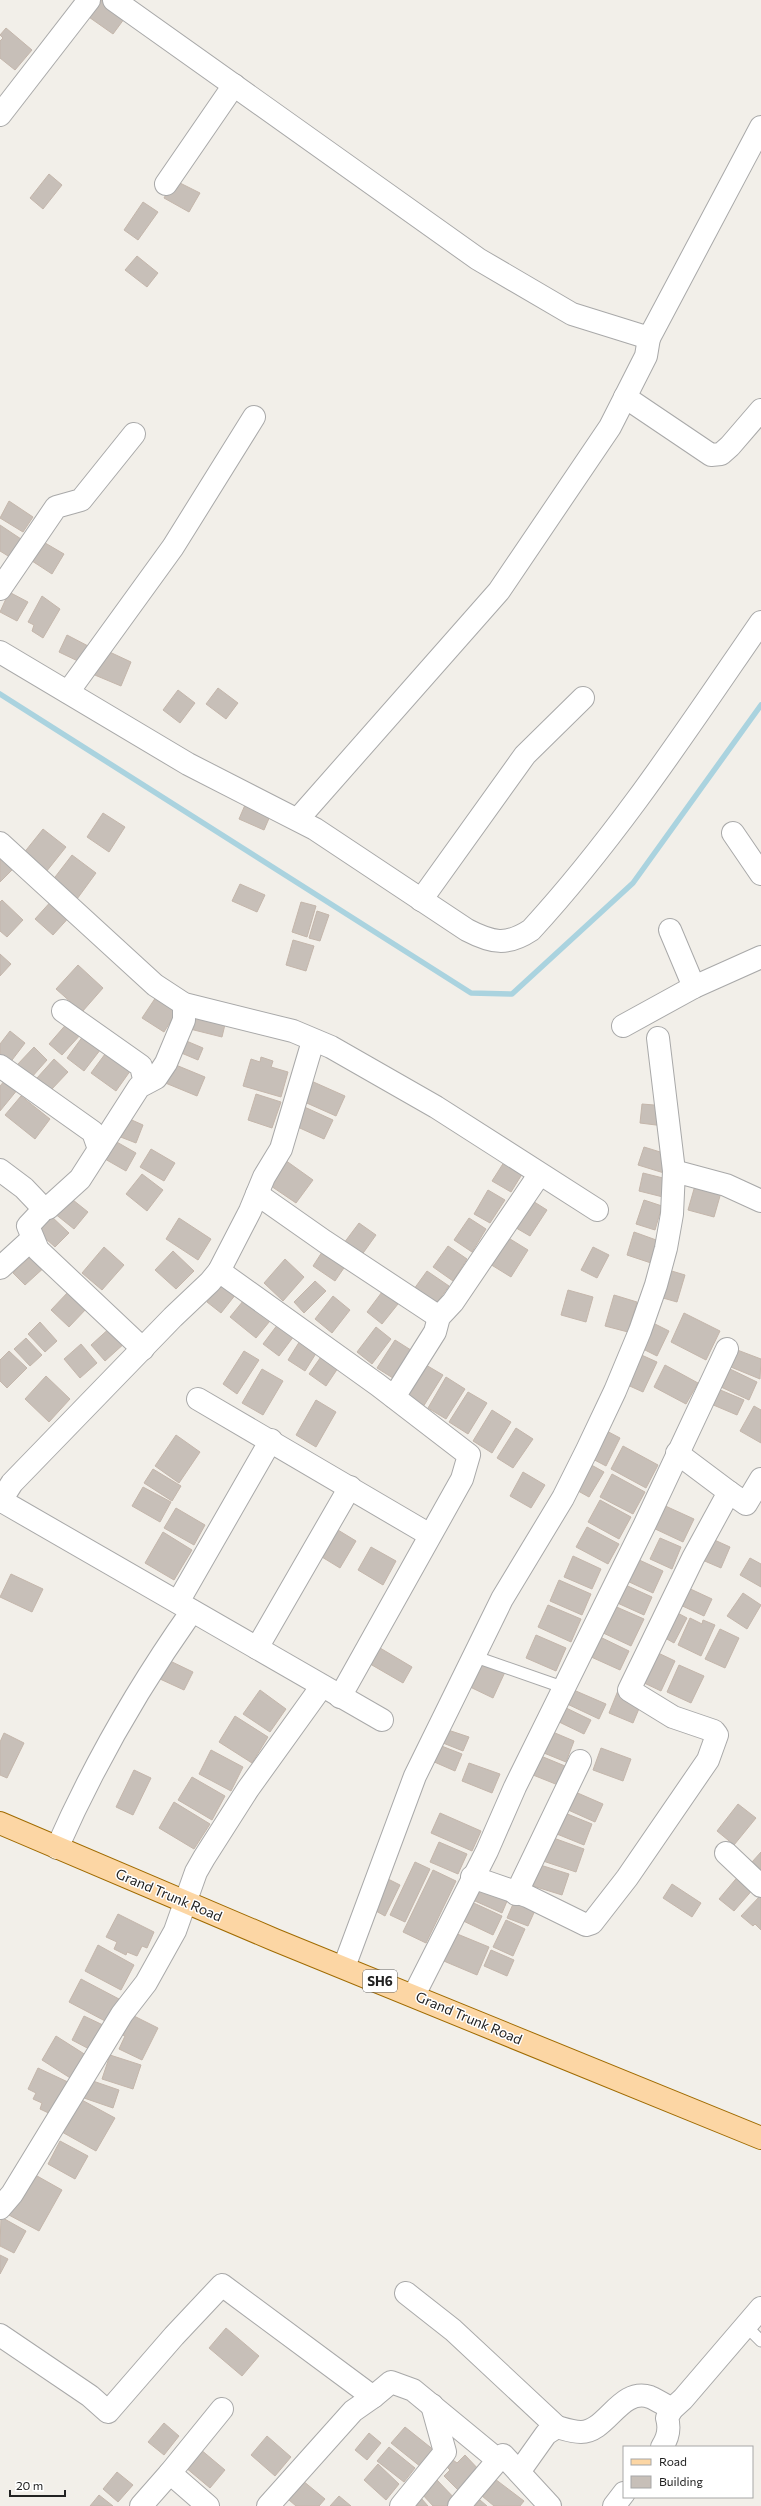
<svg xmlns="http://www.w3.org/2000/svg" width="761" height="2506" font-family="Commissioner,sans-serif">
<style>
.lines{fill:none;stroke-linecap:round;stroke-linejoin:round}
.stream{stroke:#aad3df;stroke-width:5.5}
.building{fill:#c7bfb8;stroke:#c4b6ab}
.service-casing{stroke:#a9a9a9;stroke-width:13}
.minor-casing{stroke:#a9a9a9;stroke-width:24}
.primary-casing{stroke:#a06b00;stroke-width:24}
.service{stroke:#fff;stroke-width:11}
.minor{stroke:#fff;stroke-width:22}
.primary{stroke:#fcd6a4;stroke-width:22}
.labels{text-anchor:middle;stroke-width:3;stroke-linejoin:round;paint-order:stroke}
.shield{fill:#fff;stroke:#646464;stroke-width:1}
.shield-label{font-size:13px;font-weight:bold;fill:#222}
.street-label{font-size:14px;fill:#222;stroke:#fff}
</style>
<rect width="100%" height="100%" fill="#f2efe9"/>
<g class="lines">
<!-- stream -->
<path class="stream" d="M0 694 471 993 512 994 633 883 761 705"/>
</g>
<!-- building -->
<g class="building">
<path d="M96 0H106L127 15 113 34 86 15Z"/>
<path d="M6 28 32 50 15 70 0 58V41L3 38 0 35Z"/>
<path d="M49 174 62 185 43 209 30 198Z"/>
<path d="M174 180 200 193 189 212 164 198Z"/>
<path d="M143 202 158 212 138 240 124 230Z"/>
<path d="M137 256 158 273 147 287 125 270Z"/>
<path d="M9 501 33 517 23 532 0 518Z"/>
<path d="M0 525 24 541 13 559 0 551Z"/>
<path d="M40 540 64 554 52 574 29 559Z"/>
<path d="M9 592 28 602 17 621 0 612Z"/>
<path d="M42 596 60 609 43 638 32 631 34 625 28 622Z"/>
<path d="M67 635 90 647 82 663 59 652Z"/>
<path d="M101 648 131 662 121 686 90 673Z"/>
<path d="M218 688 238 703 226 719 206 704Z"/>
<path d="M178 690 195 703 180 723 163 710Z"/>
<path d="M248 798 273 809 264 830 239 819Z"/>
<path d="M103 813 125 827 109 852 87 837Z"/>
<path d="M43 829 66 847 46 872 23 854Z"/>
<path d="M0 847 17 865 0 882Z"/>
<path d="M72 855 96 873 77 899 52 881Z"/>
<path d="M240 884 265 895 257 912 232 901Z"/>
<path d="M54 898 72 914 53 935 35 919Z"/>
<path d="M2 900 23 920 7 937 0 931V902Z"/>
<path d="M301 902 316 906 307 937 292 932Z"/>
<path d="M317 911 329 915 320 941 309 938Z"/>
<path d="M293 940 314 946 306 971 286 965Z"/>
<path d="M0 954 11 964 0 976Z"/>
<path d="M78 965 103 988 82 1012 56 989Z"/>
<path d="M158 994 179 1008 164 1032 142 1018Z"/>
<path d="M195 1009 227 1016 222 1037 190 1029Z"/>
<path d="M69 1021 82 1033 62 1055 49 1044Z"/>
<path d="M10 1031 25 1043 9 1064 0 1056V1044Z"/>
<path d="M86 1032 104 1045 84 1071 67 1058Z"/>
<path d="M184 1040 203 1048 198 1060 179 1052Z"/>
<path d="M34 1047 47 1060 31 1078 17 1065Z"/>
<path d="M108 1050 133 1067 116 1091 91 1073Z"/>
<path d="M261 1057 273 1061 271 1067 288 1072 281 1097 243 1086 251 1059 260 1062Z"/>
<path d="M54 1059 68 1072 51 1090 37 1078Z"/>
<path d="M171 1063 205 1077 197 1096 163 1082Z"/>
<path d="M6 1079 18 1089 0 1111V1086Z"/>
<path d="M309 1080 345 1096 336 1116 300 1100Z"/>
<path d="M256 1094 281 1102 272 1128 248 1120Z"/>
<path d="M21 1096 50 1119 35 1139 5 1115Z"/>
<path d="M642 1104 666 1106 664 1126 640 1123Z"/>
<path d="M300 1105 333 1120 324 1139 291 1124Z"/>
<path d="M125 1117 143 1125 136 1143 118 1136Z"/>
<path d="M108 1137 136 1153 126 1171 98 1155Z"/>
<path d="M644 1147 670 1155 664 1173 638 1165Z"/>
<path d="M151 1149 175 1163 164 1181 140 1167Z"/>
<path d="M506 1159 524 1171 511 1192 492 1181Z"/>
<path d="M285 1160 313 1180 296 1203 268 1184Z"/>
<path d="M643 1173 667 1179 663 1197 639 1191Z"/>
<path d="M142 1174 163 1190 147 1211 126 1194Z"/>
<path d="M696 1182 722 1189 714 1217 688 1210Z"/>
<path d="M488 1190 505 1200 490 1223 474 1214Z"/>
<path d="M68 1196 88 1212 74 1229 54 1213Z"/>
<path d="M528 1198 547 1210 530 1236 511 1225Z"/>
<path d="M644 1200 662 1206 655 1230 636 1224Z"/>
<path d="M50 1215 69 1233 55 1247 36 1230Z"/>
<path d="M179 1218 211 1239 198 1260 166 1239Z"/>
<path d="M469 1218 486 1229 472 1252 454 1240Z"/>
<path d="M359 1223 376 1235 361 1256 344 1243Z"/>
<path d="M634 1232 659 1241 651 1263 627 1255Z"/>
<path d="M502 1234 528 1250 511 1277 485 1261Z"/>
<path d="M326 1246 348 1262 335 1281 313 1266Z"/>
<path d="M448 1246 467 1259 453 1281 433 1267Z"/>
<path d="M104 1247 124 1265 102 1290 82 1273Z"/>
<path d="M593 1247 609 1255 597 1278 581 1270Z"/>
<path d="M173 1251 194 1271 176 1289 155 1270Z"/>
<path d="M35 1252 47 1265 25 1285 13 1273Z"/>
<path d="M285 1259 304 1277 283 1301 264 1283Z"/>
<path d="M665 1269 685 1275 677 1302 656 1296Z"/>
<path d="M427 1271 449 1286 436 1304 414 1289Z"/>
<path d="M227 1278 240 1289 221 1313 207 1302Z"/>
<path d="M315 1281 326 1291 304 1313 294 1302Z"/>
<path d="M568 1290 593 1297 586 1322 561 1315Z"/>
<path d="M69 1291 87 1308 69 1327 51 1310Z"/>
<path d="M382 1292 398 1304 382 1324 367 1312Z"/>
<path d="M248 1295 274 1316 256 1338 230 1317Z"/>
<path d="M614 1295 637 1302 628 1332 605 1326Z"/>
<path d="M333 1296 350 1310 332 1333 315 1319Z"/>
<path d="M684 1313 720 1331 706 1360 671 1342Z"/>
<path d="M281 1320 297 1332 279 1356 263 1344Z"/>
<path d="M40 1322 57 1341 45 1352 28 1334Z"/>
<path d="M651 1322 669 1331 657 1356 639 1347Z"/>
<path d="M112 1326 126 1342 105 1361 91 1345Z"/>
<path d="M376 1327 391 1339 372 1364 357 1352Z"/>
<path d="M303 1336 320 1347 305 1371 288 1360Z"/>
<path d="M26 1338 42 1355 30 1366 14 1349Z"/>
<path d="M395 1340 414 1352 396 1380 377 1368Z"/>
<path d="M81 1344 97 1363 80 1378 64 1359Z"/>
<path d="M732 1348 761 1359 760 1379 726 1365Z"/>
<path d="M9 1351 27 1368 7 1388 0 1381V1360Z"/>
<path d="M244 1351 259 1360 237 1394 223 1384Z"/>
<path d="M325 1351 342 1362 326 1386 309 1374Z"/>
<path d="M637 1353 657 1362 643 1392 623 1383Z"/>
<path d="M426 1365 443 1375 423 1407 406 1397Z"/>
<path d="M665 1365 698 1383 686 1404 654 1387Z"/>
<path d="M262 1369 283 1381 263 1415 242 1403Z"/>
<path d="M730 1369 757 1382 749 1400 721 1387Z"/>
<path d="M46 1376 70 1399 49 1422 25 1399Z"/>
<path d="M446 1377 465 1389 446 1419 428 1408Z"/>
<path d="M718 1389 744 1400 737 1415 711 1404Z"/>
<path d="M468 1392 487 1403 468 1434 449 1422Z"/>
<path d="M316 1400 336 1412 316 1447 296 1435Z"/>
<path d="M754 1406 761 1410V1443L740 1431Z"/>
<path d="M492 1410 511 1422 492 1453 473 1441Z"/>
<path d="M516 1428 533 1439 513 1468 497 1458Z"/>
<path d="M601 1428 620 1438 606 1466 587 1456Z"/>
<path d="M176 1435 200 1452 179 1483 155 1466Z"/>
<path d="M623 1446 658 1465 646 1488 611 1469Z"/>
<path d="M586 1462 604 1472 589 1497 571 1487Z"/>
<path d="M153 1469 181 1486 172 1501 144 1483Z"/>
<path d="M523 1472 545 1485 531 1508 510 1496Z"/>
<path d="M612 1474 645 1492 633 1514 600 1497Z"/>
<path d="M143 1487 171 1502 160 1522 132 1506Z"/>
<path d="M600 1500 631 1517 619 1539 588 1522Z"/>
<path d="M661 1504 694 1519 683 1542 651 1527Z"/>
<path d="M176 1508 205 1525 194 1545 164 1528Z"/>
<path d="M333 1527 356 1541 340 1568 317 1554Z"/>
<path d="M587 1527 619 1544 608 1564 576 1547Z"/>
<path d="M163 1532 192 1550 174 1580 145 1563Z"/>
<path d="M660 1538 681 1547 672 1569 650 1559Z"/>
<path d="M710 1538 730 1547 721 1568 700 1559Z"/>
<path d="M371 1547 396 1561 383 1585 358 1570Z"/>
<path d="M573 1556 601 1569 592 1589 564 1577Z"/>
<path d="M635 1558 663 1571 653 1593 625 1580Z"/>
<path d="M750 1558 761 1564V1587L740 1575Z"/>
<path d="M11 1574 43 1589 32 1612 0 1597Z"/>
<path d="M559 1580 591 1594 582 1615 550 1601Z"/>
<path d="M621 1583 652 1597 644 1615 613 1601Z"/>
<path d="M684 1586 712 1599 704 1616 676 1603Z"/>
<path d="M743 1593 761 1605 747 1629 727 1616Z"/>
<path d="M548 1605 581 1619 571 1642 538 1627Z"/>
<path d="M612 1605 644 1619 631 1646 599 1631Z"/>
<path d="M670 1609 687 1618 674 1643 658 1634Z"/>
<path d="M690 1618 702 1624 703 1620 715 1625 701 1656 678 1645Z"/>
<path d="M720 1629 739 1638 725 1668 705 1659Z"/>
<path d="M536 1635 566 1648 556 1671 526 1658Z"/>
<path d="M598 1636 629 1651 620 1670 589 1656Z"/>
<path d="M375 1645 412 1667 403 1683 365 1661Z"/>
<path d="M654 1651 675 1661 661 1691 640 1681Z"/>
<path d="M168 1660 193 1672 184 1690 160 1679Z"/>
<path d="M479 1661 505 1672 493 1698 468 1686Z"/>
<path d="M679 1665 704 1676 691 1703 667 1692Z"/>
<path d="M569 1688 606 1704 599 1719 563 1702Z"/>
<path d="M619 1688 643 1699 633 1723 609 1713Z"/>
<path d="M260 1690 286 1709 270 1732 243 1714Z"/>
<path d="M562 1706 591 1720 584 1734 555 1720Z"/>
<path d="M235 1716 268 1737 252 1763 219 1742Z"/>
<path d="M448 1730 469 1737 463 1751 443 1743Z"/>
<path d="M548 1730 574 1741 566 1762 539 1751Z"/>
<path d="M4 1733 24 1743 7 1778 0 1775V1742Z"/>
<path d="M439 1745 462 1754 455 1771 432 1761Z"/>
<path d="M601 1748 631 1759 623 1781 593 1770Z"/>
<path d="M211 1750 243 1767 231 1791 199 1774Z"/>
<path d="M536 1754 565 1766 558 1785 528 1773Z"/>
<path d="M469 1763 500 1774 492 1793 462 1781Z"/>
<path d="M134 1770 151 1778 133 1815 116 1807Z"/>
<path d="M192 1777 225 1796 212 1820 178 1800Z"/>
<path d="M573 1791 603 1804 595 1822 566 1809Z"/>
<path d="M174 1802 210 1824 194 1849 159 1828Z"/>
<path d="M738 1804 756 1818 734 1845 717 1831Z"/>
<path d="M560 1811 592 1824 584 1845 552 1832Z"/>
<path d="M440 1813 481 1831 472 1851 431 1833Z"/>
<path d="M548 1836 584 1849 576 1872 540 1860Z"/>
<path d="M439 1842 467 1854 458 1874 430 1862Z"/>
<path d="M761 1852V1871L752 1862Z"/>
<path d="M415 1862 430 1869 405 1922 390 1915Z"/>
<path d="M537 1864 569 1874 562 1895 530 1885Z"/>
<path d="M433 1870 456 1881 426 1943 403 1932Z"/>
<path d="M740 1874 755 1887 734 1911 719 1899Z"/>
<path d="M382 1876 400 1885 385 1916 367 1906Z"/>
<path d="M474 1879 510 1894 502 1913 466 1897Z"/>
<path d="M672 1884 701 1903 692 1917 663 1898Z"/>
<path d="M761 1895V1930L755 1924 753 1926 741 1916Z"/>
<path d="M516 1897 537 1906 528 1926 507 1918Z"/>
<path d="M465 1899 502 1916 493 1935 457 1918Z"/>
<path d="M118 1914 154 1932 147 1948 142 1946 137 1956 127 1952 126 1955 114 1949 117 1942 106 1937Z"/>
<path d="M506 1920 525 1929 513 1956 493 1947Z"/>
<path d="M450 1931 489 1947 477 1975 439 1959Z"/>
<path d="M98 1945 134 1965 121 1990 85 1971Z"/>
<path d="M491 1950 514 1960 507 1976 484 1966Z"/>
<path d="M81 1979 119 1999 107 2022 69 2002Z"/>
<path d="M128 2013 158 2028 142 2060 119 2049 125 2036 118 2033Z"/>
<path d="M84 2016 105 2026 93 2051 72 2040Z"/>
<path d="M56 2036 89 2057 75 2081 42 2060Z"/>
<path d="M110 2055 141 2065 133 2089 102 2079Z"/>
<path d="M38 2068 70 2083 55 2116 40 2109 42 2103 33 2099 36 2093 28 2089Z"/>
<path d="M90 2080 119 2090 113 2108 84 2098Z"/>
<path d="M80 2099 115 2118 96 2151 62 2132Z"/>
<path d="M60 2141 88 2156 75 2179 48 2164Z"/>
<path d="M30 2172 62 2190 39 2231 7 2214Z"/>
<path d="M1 2217 26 2231 14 2253 0 2246Z"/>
<path d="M0 2255 8 2259 0 2274Z"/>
<path d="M226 2328 259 2356 242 2376 209 2348Z"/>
<path d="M164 2423 179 2436 164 2455 148 2442Z"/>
<path d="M405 2427 435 2451 421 2467 391 2443Z"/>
<path d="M369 2433 381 2443 367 2460 355 2450Z"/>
<path d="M267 2436 291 2457 275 2476 251 2455Z"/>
<path d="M389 2447 415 2468 404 2482 377 2461Z"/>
<path d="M200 2449 225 2470 210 2488 185 2467Z"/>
<path d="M465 2455 482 2473 461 2493 444 2476 450 2470 446 2466 453 2460 457 2463Z"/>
<path d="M378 2464 399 2484 386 2500 364 2480Z"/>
<path d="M117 2472 133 2485 118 2502 103 2489Z"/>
<path d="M297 2476 325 2499 319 2506H296L282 2494Z"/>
<path d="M495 2479 524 2501 520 2506H494L482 2496Z"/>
<path d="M437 2480 458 2502 454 2506H433L422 2494Z"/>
<path d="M99 2495 113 2506H90Z"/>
<path d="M339 2496 351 2506H330Z"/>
<path d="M421 2498 428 2506H413Z"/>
<path d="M480 2500 487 2506H475Z"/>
</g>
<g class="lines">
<!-- service casing -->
<g class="service-casing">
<g id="service">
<path d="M473 1656 565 1688"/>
<path d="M747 2327 761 2341"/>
</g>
</g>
<!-- minor casing -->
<g class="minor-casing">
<g id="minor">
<path d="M114 0 478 259 572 314 649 338 761 127"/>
<path d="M0 115 89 0"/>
<path d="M166 184 234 85"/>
<path d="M625 397 711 455 721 454 730 446 761 410"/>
<path d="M0 589 56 507 81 500 134 434"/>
<path d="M0 652 188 764 315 829 467 930C492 943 507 946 531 930 618 835 688 728 761 622"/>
<path d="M68 692 173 547 254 417"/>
<path d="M298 819 499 591 610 427 646 356 649 338"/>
<path d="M733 833 761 874"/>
<path d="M0 843 155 985 184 1004 293 1031 331 1047 436 1107 597 1210"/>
<path d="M421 900 525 755 583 698"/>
<path d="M670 930 694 987"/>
<path d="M63 1011 141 1066 145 1083"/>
<path d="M623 1026 694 987 761 957"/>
<path d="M0 1066 93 1132 99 1149"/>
<path d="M0 1170 24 1188 44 1209"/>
<path d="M674 1171 726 1185 761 1201"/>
<path d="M257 1194 324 1241 439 1317"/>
<path d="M0 1268 32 1239"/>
<path d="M219 1271 378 1385 469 1455 462 1479 340 1697"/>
<path d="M143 1349 38 1250 28 1226 44 1209 48 1208 80 1179 139 1087 156 1078 166 1063 184 1020V1004"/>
<path d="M394 1397 435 1332 439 1317 453 1302 539 1175"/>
<path d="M198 1399 430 1535"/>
<path d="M729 1492 746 1504 761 1479"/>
<path d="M0 1500 382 1720"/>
<path d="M0 1502 12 1483 173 1317 210 1282 219 1271 250 1211 264 1177 281 1149 313 1041"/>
<path d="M178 1602 271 1440"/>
<path d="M257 1648 350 1487"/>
<path d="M57 1848C94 1764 139 1686 192 1611"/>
<path d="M726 1853 761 1886"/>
<path d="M472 1877 527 1896 586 1925 592 1923 627 1878 708 1760 717 1735 714 1731 673 1717 629 1690 693 1558 729 1492 677 1453"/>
<path d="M516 1894 580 1761"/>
<path d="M344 1967 415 1776 502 1599 563 1498 587 1450 615 1391 640 1331 656 1285 666 1248 672 1214 674 1171 658 1038"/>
<path d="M414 1995 487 1851 515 1787 644 1526 727 1349"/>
<path d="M0 2208 12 2194 122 2014 146 1983 175 1931 196 1872 204 1858 248 1789 322 1686"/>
<path d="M406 2293 453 2330 557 2427"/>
<path d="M0 2335 90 2396 108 2412 174 2336 222 2285 373 2397 391 2382 413 2390 498 2460 503 2455 550 2506"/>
<path d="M662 2447C668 2438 670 2428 667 2418L672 2409 683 2399 761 2308"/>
<path d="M519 2472 546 2434 557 2427C564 2429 573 2432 581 2432 607 2432 620 2387 650 2397 657 2400 665 2405 672 2409"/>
<path d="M170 2473 222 2409"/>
<path d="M141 2506 170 2473 208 2506"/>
<path d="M268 2506 353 2411 373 2397"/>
<path d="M401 2506 445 2452 432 2405"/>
<path d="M459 2506 498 2460"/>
<path d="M614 2506 624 2493"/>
</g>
</g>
<!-- primary casing -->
<g class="primary-casing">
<path id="primary" d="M0 1823 275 1940 761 2138"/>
</g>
<!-- service -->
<use href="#service" class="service"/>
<!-- minor -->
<use href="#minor" class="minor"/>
<!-- primary -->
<use href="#primary" class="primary"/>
</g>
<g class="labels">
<!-- shield labels -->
<rect class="shield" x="363" y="1970" width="34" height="22" rx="3"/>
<g class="shield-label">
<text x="380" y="1986">SH6</text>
</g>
<!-- street labels -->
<g class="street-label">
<text transform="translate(169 1895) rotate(23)" y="5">Grand Trunk Road</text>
<text transform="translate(469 2018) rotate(23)" y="5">Grand Trunk Road</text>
</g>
</g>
<!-- legend -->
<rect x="623" y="2446" width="130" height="52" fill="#ffffff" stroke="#a7a7a7"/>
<rect x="631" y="2459" width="20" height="6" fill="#fcd6a4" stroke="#a7a7a7"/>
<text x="659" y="2466" font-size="12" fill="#222222">Road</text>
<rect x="631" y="2476" width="20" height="12" fill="#c7bfb8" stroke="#a7a7a7"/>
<text x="659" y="2486" font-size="12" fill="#222222">Building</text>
<!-- scale -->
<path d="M10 2490v6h55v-6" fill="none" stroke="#222222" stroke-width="2"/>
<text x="16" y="2490" font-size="12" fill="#222222" stroke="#ffffff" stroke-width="3" paint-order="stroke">20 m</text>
</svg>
